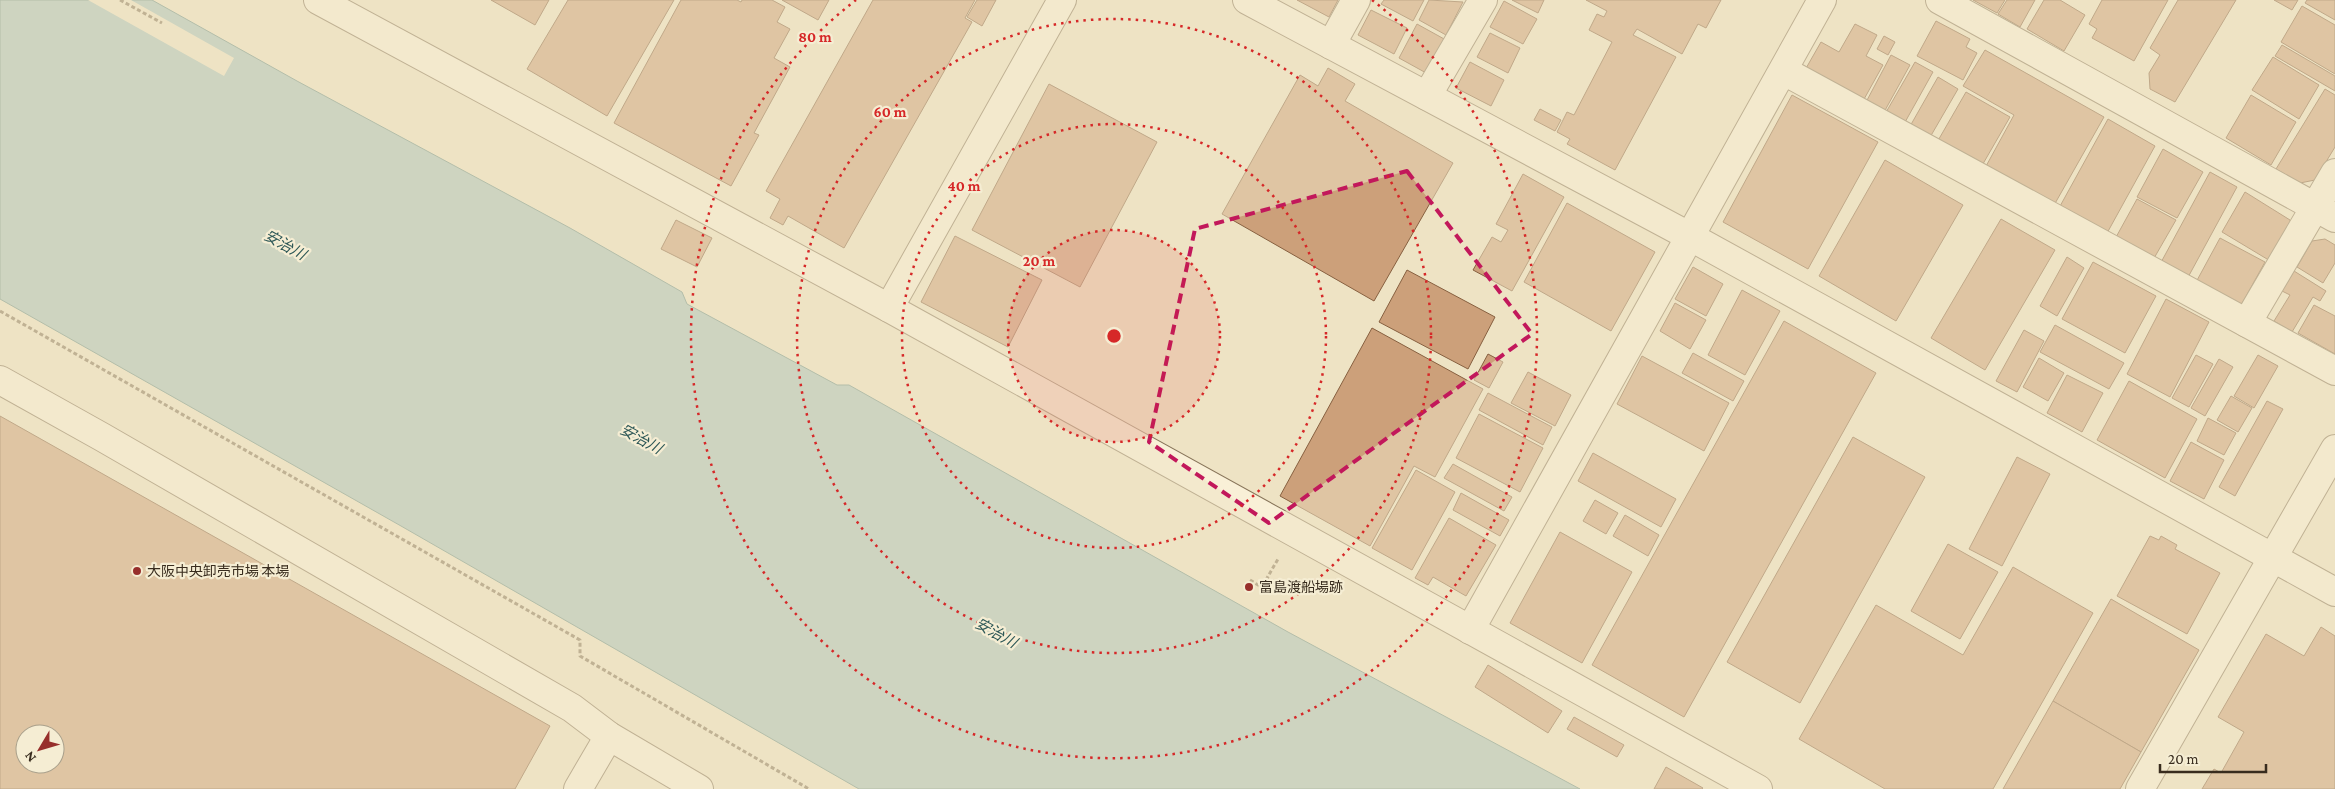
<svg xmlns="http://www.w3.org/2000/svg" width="2335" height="789" font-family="'Crimson Pro','Noto Sans JP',serif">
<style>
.water{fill:#a6c1ba;stroke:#6c8f88}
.pier{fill:#eee3c4}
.building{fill:#cca07a;stroke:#876040;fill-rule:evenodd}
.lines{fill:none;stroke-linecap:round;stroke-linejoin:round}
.minor-casing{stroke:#88755a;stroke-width:30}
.path{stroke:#88755a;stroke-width:3;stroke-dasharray:4 2.5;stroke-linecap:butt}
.minor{stroke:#f9f0d7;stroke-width:28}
.marked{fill:none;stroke:#c2185b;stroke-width:4;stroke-dasharray:10 6;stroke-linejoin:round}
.ring{fill:none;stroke:#d62828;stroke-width:2.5;stroke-dasharray:2.5 5}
.poi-dot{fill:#972f2b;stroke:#f5edd3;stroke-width:2}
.labels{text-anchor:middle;stroke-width:4.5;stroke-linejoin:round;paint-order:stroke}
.poi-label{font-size:14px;fill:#382c1e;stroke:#f5edd3;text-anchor:start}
.water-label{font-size:15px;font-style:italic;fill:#2e5857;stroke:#f5edd3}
.centre{fill:#d62828;stroke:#f5edd3;stroke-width:2.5}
.ring-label{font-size:15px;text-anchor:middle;font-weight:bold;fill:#d62828;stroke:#f5edd3;stroke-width:4.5;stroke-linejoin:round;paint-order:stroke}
</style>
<rect width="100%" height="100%" fill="#eee3c4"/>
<!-- water -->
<path class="water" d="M0 0H152L297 81 570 228 682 292 687 304 837 385H849L1288 632 1580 789H859L401 526 0 299Z"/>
<!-- pier -->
<path class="pier" d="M88 0H131L234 58 224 76Z"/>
<!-- building -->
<g class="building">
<path d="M491 0H549L535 25Z"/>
<path d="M568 0H674L607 116 527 69Z"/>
<path d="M681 0H737L741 2 742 0H772L785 7 777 22 790 29 774 58 790 67 754 133 759 135 731 186 614 123Z"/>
<path d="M782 0H829L818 20Z"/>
<path d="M873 0H975L965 18 972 22 844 248 788 216 783 225 770 218 780 199 766 191Z"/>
<path d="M977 0H996L982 26 967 17Z"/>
<path d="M1297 0H1338L1329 17Z"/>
<path d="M1384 0H1424L1413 21 1381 4Z"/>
<path d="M1429 0 1463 2 1446 35 1419 20Z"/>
<path d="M1512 0H1544L1538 13Z"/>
<path d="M1586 0H1721L1706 28 1698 24 1682 54 1637 29 1633 35 1676 57 1615 170 1567 144 1570 139 1557 132 1567 112 1574 115 1612 42 1589 30 1597 14 1604 17 1607 11Z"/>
<path d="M1973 0H2005L1997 13Z"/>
<path d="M2007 0H2035L2020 27 1998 14Z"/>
<path d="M2044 0H2060L2085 15 2064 51 2027 29Z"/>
<path d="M2102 0H2168L2134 61 2092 38 2097 29 2089 24Z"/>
<path d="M2178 0H2236L2175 102 2150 89 2149 73 2160 55 2150 48Z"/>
<path d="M2274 0H2298L2292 10Z"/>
<path d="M2307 0H2335V20L2305 3Z"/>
<path d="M1504 1 1537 19 1523 44 1490 27Z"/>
<path d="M2302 6 2335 25V74L2281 42Z"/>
<path d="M1371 10 1407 28 1394 54 1358 35Z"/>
<path d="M1936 21 1970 39 1966 47 1977 53 1963 80 1917 56Z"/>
<path d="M1417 24 1446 40 1428 74 1399 58Z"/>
<path d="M1855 24 1877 35 1866 56 1883 65 1863 101 1805 70 1821 42 1839 52Z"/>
<path d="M1490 33 1520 48 1508 73 1477 57Z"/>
<path d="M1884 36 1895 42 1888 55 1877 49Z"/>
<path d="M2282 45 2335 76V91L2275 56Z"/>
<path d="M1985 50 2104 117 2053 207 1985 168 2014 115 1963 86Z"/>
<path d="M1891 55 1910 65 1883 114 1865 104Z"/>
<path d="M2273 57 2319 85 2299 119 2252 90Z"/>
<path d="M1470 62 1504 80 1491 106 1456 88Z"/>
<path d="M1915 62 1933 72 1904 124 1885 114Z"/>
<path d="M1328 68 1355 84 1345 101 1453 163 1374 301 1222 214 1300 75 1318 86Z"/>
<path d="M1938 77 1958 89 1929 139 1909 128Z"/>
<path d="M1049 84 1157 142 1080 287 972 230Z"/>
<path d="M2325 89 2335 95V147L2315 180 2300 183 2276 169Z"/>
<path d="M1966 92 2010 117 1980 169 1936 144Z"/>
<path d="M1792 95 1878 142 1808 269 1723 222Z"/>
<path d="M2251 95 2296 122 2271 165 2226 138Z"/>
<path d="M1540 109 1561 120 1555 131 1534 120Z"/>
<path d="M2108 119 2155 146 2106 235 2059 208Z"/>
<path d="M2163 149 2203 172 2177 218 2137 197Z"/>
<path d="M1885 160 1963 205 1896 321 1819 276Z"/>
<path d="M2210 172 2237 187 2186 281 2159 266Z"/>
<path d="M1523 174 1564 197 1512 291 1473 270 1492 237 1501 242 1508 230 1496 224Z"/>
<path d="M2245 192 2290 220 2292 227 2272 262 2222 232Z"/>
<path d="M2137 199 2176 220 2153 260 2115 239Z"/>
<path d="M1567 203 1655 252 1611 331 1524 282Z"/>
<path d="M2001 219 2055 250 1985 370 1931 338Z"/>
<path d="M676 220 712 238 697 267 661 249Z"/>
<path d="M955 236 1042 280 1008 347 921 302Z"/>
<path d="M2220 238 2265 262 2239 309 2195 284Z"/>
<path d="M2325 239 2335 245V263L2323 283 2297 267 2312 241Z"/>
<path d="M2067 257 2084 268 2057 316 2040 306Z"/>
<path d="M2093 262 2156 296 2125 353 2062 319Z"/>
<path d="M1693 267 1723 284 1706 316 1675 299Z"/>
<path d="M1407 270 1495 317 1468 369 1379 322Z"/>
<path d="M2294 271 2326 291 2320 301 2313 297 2292 332 2274 321 2290 295 2282 291Z"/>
<path d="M1742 290 1780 311 1745 375 1708 355Z"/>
<path d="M2166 299 2209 322 2170 397 2127 374Z"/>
<path d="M1675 303 1706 320 1690 349 1660 331Z"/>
<path d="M2314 305 2335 316V354L2298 333Z"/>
<path d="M1784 321 1876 373 1684 717 1592 665Z"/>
<path d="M2055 325 2124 363 2109 389 2040 352Z"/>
<path d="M1372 328 1483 389 1435 477 1414 466 1370 546 1280 496Z"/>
<path d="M2024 330 2044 341 2017 392 1996 381Z"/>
<path d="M1693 353 1744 381 1733 401 1682 373Z"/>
<path d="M1488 354 1503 362 1489 388 1474 380Z"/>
<path d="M2196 355 2213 364 2189 407 2172 398Z"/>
<path d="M2258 355 2278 366 2254 408 2234 396Z"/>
<path d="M1642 356 1729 403 1704 451 1617 404Z"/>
<path d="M2039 358 2064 373 2048 401 2023 387Z"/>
<path d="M2219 359 2233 367 2205 416 2191 408Z"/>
<path d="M1528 372 1571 395 1555 426 1511 403Z"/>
<path d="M2067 375 2103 393 2082 432 2047 413Z"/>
<path d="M2129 381 2197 419 2165 478 2097 440Z"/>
<path d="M1488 393 1552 427 1543 445 1479 410Z"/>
<path d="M2231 396 2252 408 2238 432 2217 420Z"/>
<path d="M2267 401 2283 409 2235 496 2219 487Z"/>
<path d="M1479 414 1543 448 1520 492 1456 458Z"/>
<path d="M0 416 550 726 515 789H0ZM25 734H55V764H25Z"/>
<path d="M2208 418 2236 433 2224 455 2197 441Z"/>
<path d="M1853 437 1925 477 1800 703 1727 662Z"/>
<path d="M2191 442 2224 460 2204 499 2170 481Z"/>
<path d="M1593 453 1676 499 1661 527 1578 481Z"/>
<path d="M2017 457 2050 474 2002 566 1969 549Z"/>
<path d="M1453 464 1512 497 1504 511 1444 478Z"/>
<path d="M1416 470 1455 492 1412 570 1372 548Z"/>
<path d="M1461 493 1509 520 1500 536 1453 510Z"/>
<path d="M1595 500 1618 513 1606 534 1583 521Z"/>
<path d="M1625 515 1659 535 1648 556 1613 536Z"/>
<path d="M1449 518 1496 545 1466 596 1433 577 1428 585 1415 578Z"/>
<path d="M1560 532 1632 572 1582 663 1510 623Z"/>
<path d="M2150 536 2159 540 2161 536 2177 545 2175 549 2220 573 2187 634 2117 596Z"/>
<path d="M1948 544 1998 572 1960 639 1911 611Z"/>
<path d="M2013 567 2093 613 1993 789H1885L1799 739 1876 605 1963 655Z"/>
<path d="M2111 599 2199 650 2141 752 2053 701Z"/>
<path d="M2321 627 2335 636V789H2202L2214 769 2221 773 2244 732 2218 717 2266 634 2304 656Z"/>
<path d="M1488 665 1562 711 1548 733 1475 687Z"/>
<path d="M2053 701 2141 752 2120 789H2003Z"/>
<path d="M1574 717 1624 745 1617 757 1567 729Z"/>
<path d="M1666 767 1703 788 1702 789H1654Z"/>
</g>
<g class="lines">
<!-- minor casing -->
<g class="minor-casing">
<g id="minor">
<path d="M318 0 889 308 1758 789"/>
<path d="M1247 0 1689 236 2335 592"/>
<path d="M1940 0 2335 218"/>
<path d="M1331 45 1356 0"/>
<path d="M1784 71 2335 371"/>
<path d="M1427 96 1483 0"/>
<path d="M889 308 1062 0"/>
<path d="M2247 323 2335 173"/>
<path d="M0 380 102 437 572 708 609 736 699 789"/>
<path d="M1470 630 1822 0"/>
<path d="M578 789 609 736"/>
<path d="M2140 789 2335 449"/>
</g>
</g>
<!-- path -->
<g class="path">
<path d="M120 0 162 23"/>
<path d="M0 311 580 640V656L809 789"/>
<path d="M1250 580 1271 593 1277 583 1267 578 1278 559"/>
</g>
<!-- minor -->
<use href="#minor" class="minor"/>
</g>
<!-- marked area -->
<path d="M0 0H2335V789H0ZM1407 171 1532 334 1269 523 1149 442 1195 229Z" fill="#eee3c4" fill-opacity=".55" fill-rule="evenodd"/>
<path class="marked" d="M1407 171 1532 334 1269 523 1149 442 1195 229Z"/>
<!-- distance rings -->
<circle cx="1114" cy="336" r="106" fill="#d62828" fill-opacity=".12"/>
<g class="ring">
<circle cx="1114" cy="336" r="106"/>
<circle cx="1114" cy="336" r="212"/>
<circle cx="1114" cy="336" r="317"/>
<path d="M1372 0A423 423 0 1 1 856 0"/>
</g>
<!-- markers -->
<g class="poi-dot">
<circle cx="137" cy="571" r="5"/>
<circle cx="1249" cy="587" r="5"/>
</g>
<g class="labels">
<!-- poi labels -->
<g class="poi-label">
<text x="147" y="576">大阪中央卸売市場 本場</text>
<text x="1259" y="592">富島渡船場跡</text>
</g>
<!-- water labels -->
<g class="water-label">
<text transform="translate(285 245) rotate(29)" y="5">安治川</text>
<text transform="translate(641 439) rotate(29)" y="5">安治川</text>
<text transform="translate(996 633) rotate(29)" y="5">安治川</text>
</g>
</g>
<circle cx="1114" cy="336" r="8" class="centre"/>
<g class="ring-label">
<text x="815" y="42">80 m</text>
<text x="890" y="117">60 m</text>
<text x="964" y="191">40 m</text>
<text x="1039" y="266">20 m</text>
</g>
<!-- north arrow -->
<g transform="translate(40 749) rotate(232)"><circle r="24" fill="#f5edd3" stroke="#a9a08b"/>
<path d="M0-4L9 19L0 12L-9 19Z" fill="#972f2b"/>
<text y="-8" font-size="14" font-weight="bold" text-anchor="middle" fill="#382c1e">N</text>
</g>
<!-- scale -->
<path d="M2160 764v8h106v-8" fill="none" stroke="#382c1e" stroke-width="2.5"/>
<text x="2168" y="764" font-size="15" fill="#382c1e" stroke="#f5edd3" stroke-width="4" paint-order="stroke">20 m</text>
</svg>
